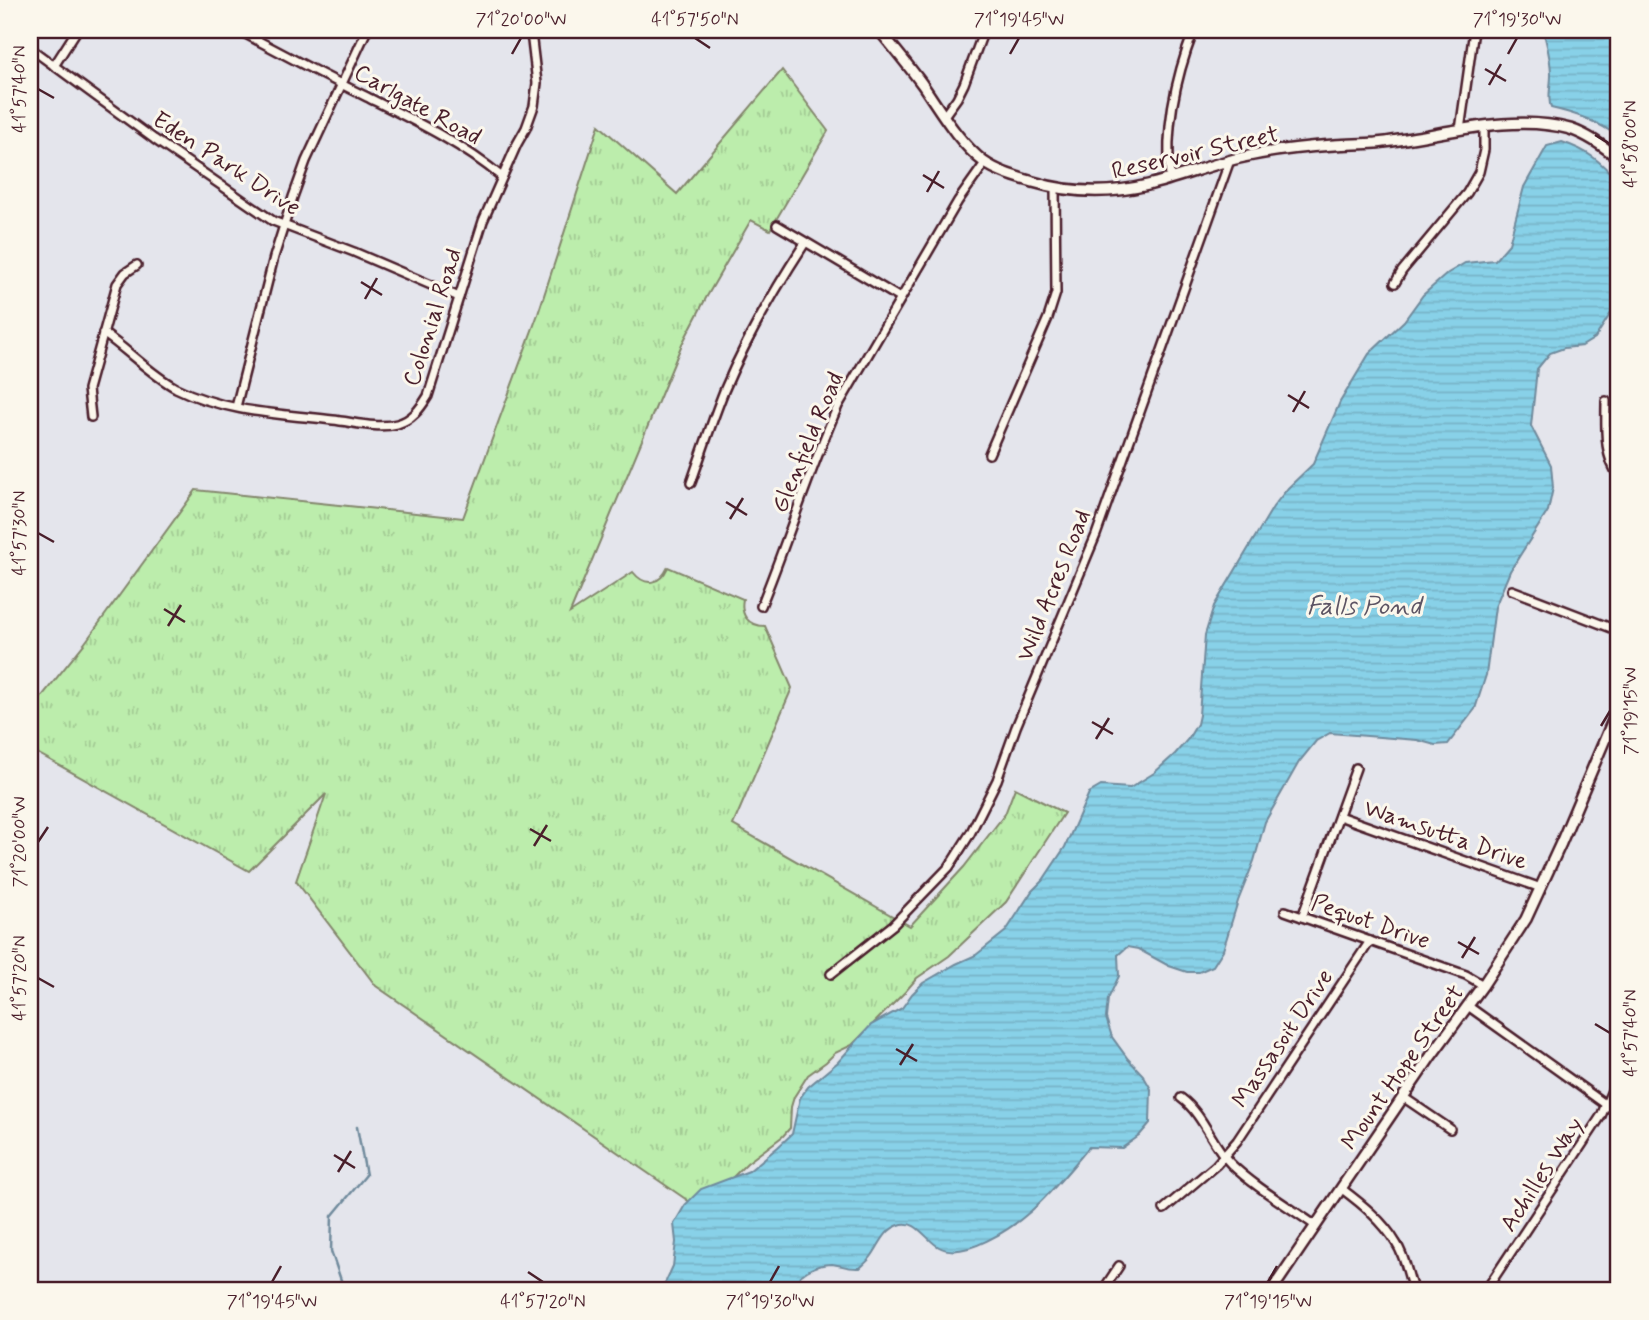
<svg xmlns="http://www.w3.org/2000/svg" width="1649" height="1320" font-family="Mynerve,sans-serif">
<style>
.park{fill:url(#park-tufts);stroke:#83866c;stroke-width:2}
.water{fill:url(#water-rules);stroke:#6f8a9c;stroke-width:2}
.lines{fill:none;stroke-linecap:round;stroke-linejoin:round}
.stream{stroke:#6f8a9c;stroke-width:2.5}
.minor-casing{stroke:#4a1f2b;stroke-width:12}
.tertiary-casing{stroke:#4a1f2b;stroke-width:14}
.minor{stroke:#fbf7ec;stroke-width:7}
.tertiary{stroke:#fbf7ec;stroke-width:9}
.ticks{fill:none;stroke:#4a1f2b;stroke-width:2.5}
.labels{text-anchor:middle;stroke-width:6;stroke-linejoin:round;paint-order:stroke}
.street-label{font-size:24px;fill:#4a1f2b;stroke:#fbf7ec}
.water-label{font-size:26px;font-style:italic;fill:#5d5464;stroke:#fbf7ec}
.neatline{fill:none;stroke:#4a1f2b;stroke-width:2.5}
.ticks-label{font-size:18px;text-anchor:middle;fill:#4a1f2b}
</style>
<defs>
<pattern id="park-tufts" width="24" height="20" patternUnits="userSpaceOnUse" patternTransform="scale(1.75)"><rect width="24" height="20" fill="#bcedac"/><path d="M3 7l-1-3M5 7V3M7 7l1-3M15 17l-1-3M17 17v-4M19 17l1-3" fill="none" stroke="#a3cb94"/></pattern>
<pattern id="water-rules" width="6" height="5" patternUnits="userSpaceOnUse" patternTransform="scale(1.75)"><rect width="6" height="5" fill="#88d1e8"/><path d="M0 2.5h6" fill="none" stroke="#77b3c7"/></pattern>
</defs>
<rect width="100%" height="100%" fill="#e4e5ec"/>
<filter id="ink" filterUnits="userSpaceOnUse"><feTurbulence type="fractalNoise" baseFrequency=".0143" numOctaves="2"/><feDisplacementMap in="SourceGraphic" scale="14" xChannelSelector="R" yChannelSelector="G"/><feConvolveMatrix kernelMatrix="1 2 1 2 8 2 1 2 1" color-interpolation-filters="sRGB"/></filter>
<g filter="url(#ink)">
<!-- park -->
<path class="park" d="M782 70 828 131 770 230 751 220 706 298 682 344 570 613 633 572C645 587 660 585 668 567L743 599C740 615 748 626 765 626L792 688 733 825 910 926 964 867 1005 814 1015 788 1064 813 1006 902 949 956 917 978 905 992 852 1045 835 1053 826 1062 808 1075 794 1097 791 1107 790 1128 783 1136 747 1163 723 1187 703 1211 376 986 296 881 326 794 249 871 30 749V711L84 644 196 490 463 518 538 314 599 125 677 194Z"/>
<!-- water -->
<g class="water">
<path d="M1543 30H1619V137C1597 121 1577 114 1551 108 1547 97 1551 87 1551 75 1551 59 1547 45 1543 30Z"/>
<path d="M1562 142C1589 151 1600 161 1619 182L1618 302 1595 338 1582 346 1564 348 1550 353 1537 369 1531 426 1551 465 1553 488 1548 511 1510 571 1495 607 1486 675 1475 709 1448 744 1435 745 1417 740 1330 733 1316 741 1299 762 1265 822 1254 861 1238 901 1223 950 1213 966 1199 972H1187L1169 966 1138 949 1127 947 1118 955 1119 976 1108 999 1106 1018 1112 1037 1128 1059 1143 1075 1151 1089 1150 1123 1139 1136 1122 1148 1089 1147C1071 1169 1052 1192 1031 1211 1012 1228 964 1261 939 1247 926 1240 916 1218 899 1225 884 1230 880 1245 871 1257 868 1261 863 1265 860 1268 849 1269 841 1265 832 1264 815 1264 796 1274 792 1290H659L666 1281 673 1266 676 1242 674 1224 685 1205 701 1189 749 1171 778 1147 792 1134 800 1098 808 1087 838 1062 871 1025 902 1008 912 994 923 983 956 964 976 955 1006 931 1032 891 1043 880 1065 847 1089 793 1101 786 1130 788 1154 773 1175 754 1188 739 1197 724 1199 715 1205 635 1214 606 1273 507 1288 488 1313 464 1340 402 1369 354 1404 321 1423 295 1448 273 1465 263 1495 260 1509 244 1524 187 1547 146Z"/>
</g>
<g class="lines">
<!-- stream -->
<path class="stream" d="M342 1290 343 1286 331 1251 332 1216 366 1175 357 1127"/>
<!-- minor casing -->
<g class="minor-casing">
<g id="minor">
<path d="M238 30C281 53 324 76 367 97 415 121 461 143 502 177"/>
<path d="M1181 30 1192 34"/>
<path d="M30 48 154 139 273 221 354 252 459 297"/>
<path d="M54 66 77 30"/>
<path d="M944 116 957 98 964 84 984 30"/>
<path d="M1460 130 1474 30"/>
<path d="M1170 178C1165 128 1176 76 1194 30"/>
<path d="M777 225 900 298"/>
<path d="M1395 283 1402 271 1467 193 1479 172 1484 150V126"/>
<path d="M103 333C128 350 150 374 176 388 224 412 280 414 333 420 353 422 377 429 397 424 412 420 420 409 428 396L483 221 517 144 526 128 534 106 537 83 532 41 529 30"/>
<path d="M1606 401C1606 426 1603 456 1619 476"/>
<path d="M236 407 274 257 293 197 306 161 367 30"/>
<path d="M91 417 88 389 117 284 125 273 137 265"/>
<path d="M989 454 1048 318 1056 293 1055 188"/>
<path d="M691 483C702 452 712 421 724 391 746 339 775 289 805 243"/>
<path d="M1512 590 1619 631"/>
<path d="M761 606C788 540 809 471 838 406L958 201 985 163"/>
<path d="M1339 816 1541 888"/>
<path d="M1285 911 1466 975 1483 985"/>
<path d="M1302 917 1356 768"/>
<path d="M831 974 893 925 949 867 970 834 997 780 1016 727 1096 535 1230 160"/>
<path d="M1468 1006 1619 1114"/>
<path d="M1403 1097 1450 1129"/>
<path d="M1181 1098C1204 1115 1211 1144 1231 1164 1256 1188 1288 1206 1316 1226"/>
<path d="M1342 1189C1362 1204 1383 1221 1396 1243 1405 1256 1408 1275 1413 1290"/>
<path d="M1164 1209 1216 1165 1237 1141 1370 941"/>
<path d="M1103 1290 1119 1266"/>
<path d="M1486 1290 1601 1116 1619 1074"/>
</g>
</g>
<!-- tertiary casing -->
<g class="tertiary-casing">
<g id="tertiary">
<path d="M879 30C894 48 908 65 922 84 940 110 958 142 984 162 998 172 1017 177 1033 182 1070 193 1110 194 1148 185 1181 177 1211 164 1244 157 1273 150 1304 147 1334 145 1348 144 1362 144 1376 143 1436 137 1510 112 1570 129 1588 135 1605 147 1619 159"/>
<path d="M1272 1290 1431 1056 1483 985 1526 919 1561 843 1619 706"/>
</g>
</g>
<!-- minor -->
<use href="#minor" class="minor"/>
<!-- tertiary -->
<use href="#tertiary" class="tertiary"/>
</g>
</g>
<!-- ticks -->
<path class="ticks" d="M695 38 710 48M512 54 521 38M1010 54 1019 38M1508 54 1517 38M1485 69 1506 81M1489 85 1501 64M38 89 54 98M1595 135 1610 144M923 175 944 188M927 192 939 171M361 282 382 295M365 299 377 278M1288 395 1309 408M1293 412 1305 391M726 502 747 515M730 519 743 498M38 533 54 542M164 609 185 622M168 626 181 605M1092 722 1113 734M1601 726 1610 711M1096 739 1109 718M530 829 551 841M38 842 48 827M534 846 547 825M1458 942 1479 954M1462 958 1475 937M38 978 54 987M1595 1024 1610 1033M896 1049 917 1061M900 1065 913 1044M334 1155 355 1168M338 1172 351 1151M528 1272 543 1282M272 1282 281 1266M770 1282 779 1266M1268 1282 1277 1266"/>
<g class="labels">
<!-- street labels -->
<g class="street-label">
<text transform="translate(418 104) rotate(29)" y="8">Carlgate Road</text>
<text transform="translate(1195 152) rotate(-13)" y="8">Reservoir Street</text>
<text transform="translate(227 163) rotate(33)" y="8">Eden Park Drive</text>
<text transform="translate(432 317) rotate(-72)" y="8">Colonial Road</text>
<text transform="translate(807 442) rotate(-67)" y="8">Glenfield Road</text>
<text transform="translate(1053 585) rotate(-68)" y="8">Wild Acres Road</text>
<text transform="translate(1446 834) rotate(19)" y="8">Wamsutta Drive</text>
<text transform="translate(1371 921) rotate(19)" y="8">Pequot Drive</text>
<text transform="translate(1282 1038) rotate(-56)" y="8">Massasoit Drive</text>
<text transform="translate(1402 1067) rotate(-55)" y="8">Mount Hope Street</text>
<text transform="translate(1541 1174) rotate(-57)" y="8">Achilles Way</text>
</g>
<!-- water labels -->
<g class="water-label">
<text x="1364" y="614">Falls Pond</text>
</g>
</g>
<!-- margin -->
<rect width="1649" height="1320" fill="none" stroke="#fbf7ec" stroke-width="77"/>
<rect x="38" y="38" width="1572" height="1244" class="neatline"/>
<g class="ticks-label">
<text x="521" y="25">71°20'00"W</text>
<text x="695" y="25">41°57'50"N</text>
<text x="1019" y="25">71°19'45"W</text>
<text x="1517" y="25">71°19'30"W</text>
<text transform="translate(19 89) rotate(-90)" y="6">41°57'40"N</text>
<text transform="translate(1630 144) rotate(-90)" y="6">41°58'00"N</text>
<text transform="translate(19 533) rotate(-90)" y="6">41°57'30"N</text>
<text transform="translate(1630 711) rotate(-90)" y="6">71°19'15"W</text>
<text transform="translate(19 842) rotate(-90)" y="6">71°20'00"W</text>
<text transform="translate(19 978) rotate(-90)" y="6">41°57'20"N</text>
<text transform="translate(1630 1033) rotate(-90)" y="6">41°57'40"N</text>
<text x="272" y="1307">71°19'45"W</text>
<text x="543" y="1307">41°57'20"N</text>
<text x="770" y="1307">71°19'30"W</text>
<text x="1268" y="1307">71°19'15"W</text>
</g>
</svg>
